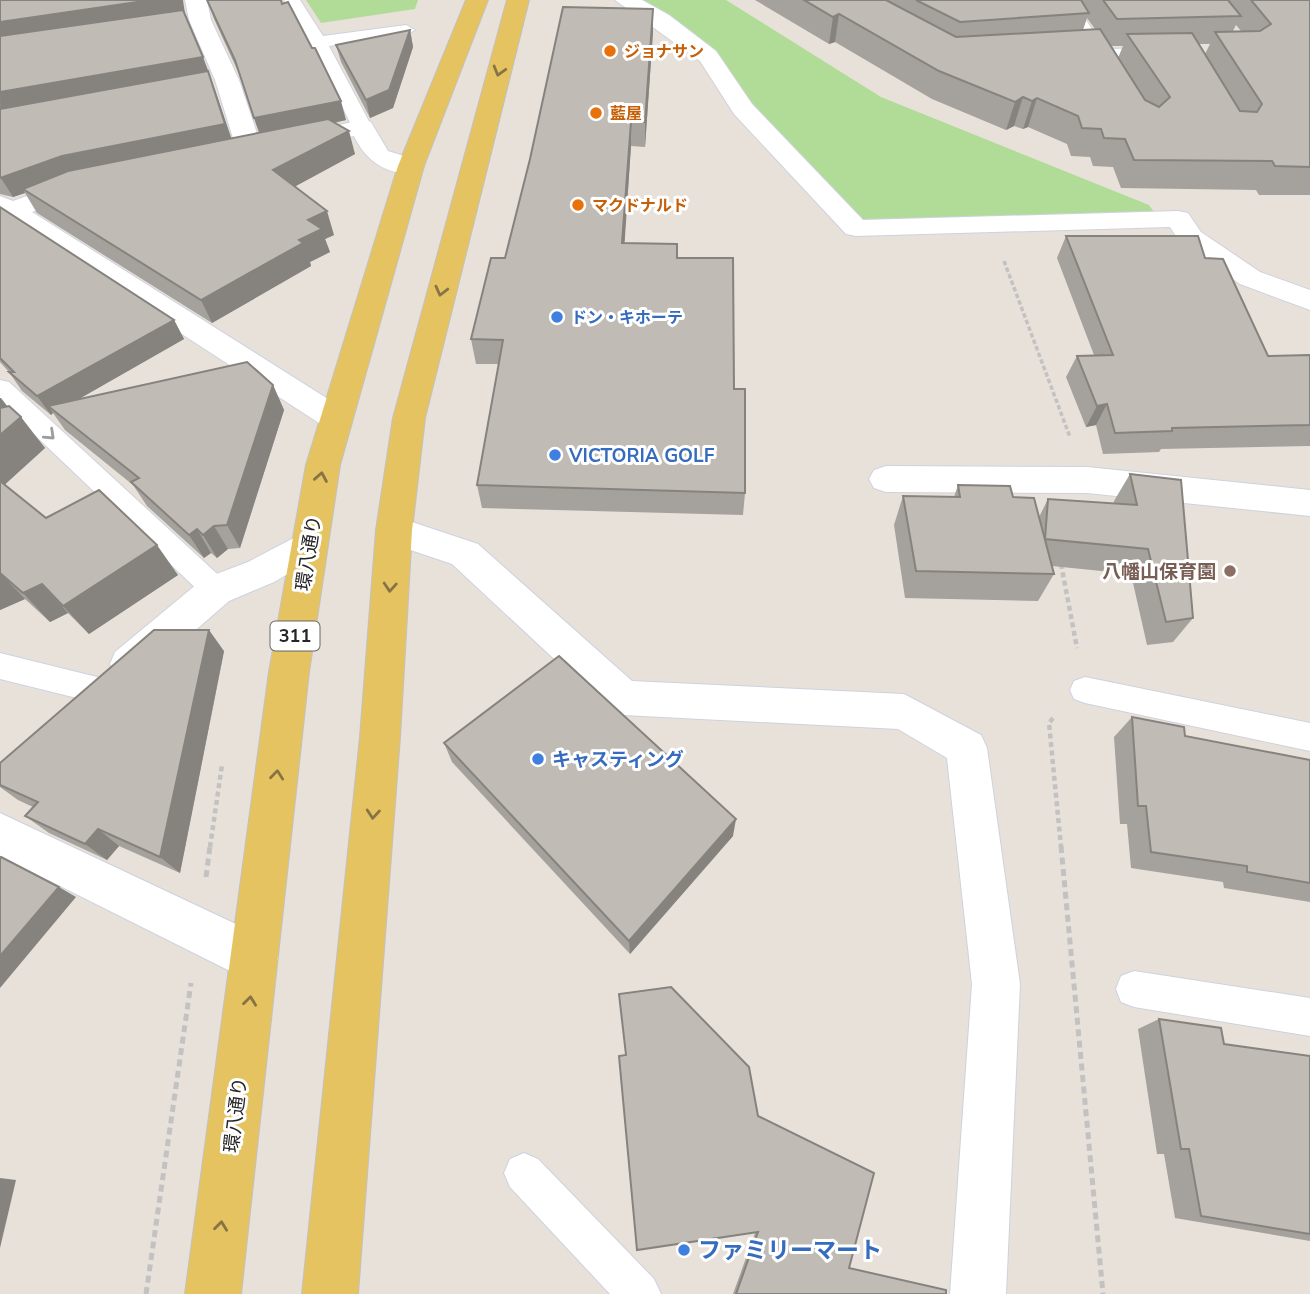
<svg xmlns="http://www.w3.org/2000/svg" width="1310" height="1294" font-family="'Nunito Sans','Noto Sans JP',sans-serif">
<style>
.green{fill:#b1dc98}
.lines{fill:none;stroke-linecap:round;stroke-linejoin:round}
.service-casing{stroke:#ced2df;stroke-width:2}
.pedestrian-casing{stroke:#ced2df;stroke-width:2}
.minor-casing{stroke:#ced2df;stroke-width:2}
.primary-casing{stroke:#c2c2c2;stroke-width:2}
.path-far2{stroke:#c2c2c2;stroke-width:3.5;stroke-dasharray:4.5 2.5;stroke-linecap:butt}
.path-far1{stroke:#c2c2c2;stroke-width:4.5;stroke-dasharray:5 3.5;stroke-linecap:butt}
.path{stroke:#c2c2c2;stroke-width:5;stroke-dasharray:7 4.5;stroke-linecap:butt}
.service{fill:#fff;fill-rule:evenodd}
.pedestrian{fill:#fff;fill-rule:evenodd}
.minor{fill:#fff;fill-rule:evenodd}
.primary{fill:#e5c361;fill-rule:evenodd}
.wall{fill:#a5a19c;fill-rule:evenodd}
.shaded-wall{fill:#86837f}
.building{fill:#c0bbb5;stroke:#86837f;stroke-width:2}
.oneway{stroke:#867444}
.oneway2{stroke:#9d9d9d}
.food-dot{fill:#e8710a;stroke:#fff;stroke-width:2.5}
.shop-dot{fill:#3f7fe0;stroke:#fff;stroke-width:2.5}
.education-dot{fill:#8d6e63;stroke:#fff;stroke-width:2.5}
.labels{text-anchor:middle;stroke-width:6;stroke-linejoin:round;paint-order:stroke}
.far-food-label{font-size:16px;font-weight:bold;fill:#c56008;stroke:#fff;text-anchor:start}
.far-shop-label{font-size:16px;font-weight:bold;fill:#366cbe;stroke:#fff;text-anchor:start}
.shield{fill:#fff;stroke:#676767;stroke-width:2}
.shield-label{font-size:18px;font-weight:bold;fill:#262626}
.shop-label{font-size:19px;font-weight:bold;fill:#366cbe;stroke:#fff;text-anchor:start}
.street-label{font-size:19px;fill:#262626;stroke:#fff}
.education-label{font-size:19px;font-weight:bold;fill:#785e54;stroke:#fff;text-anchor:end}
.near-shop-label{font-size:23px;font-weight:bold;fill:#366cbe;stroke:#fff;text-anchor:start}
</style>
<rect width="100%" height="100%" fill="#e8e1d9"/>
<!-- green -->
<g class="green">
<path d="M306 0H418L415 9 321 23Z"/>
<path d="M626 0H726L881 97 1149 205 1159 219 856 228 708 56Z"/>
</g>
<g class="lines">
<!-- service casing -->
<g class="service-casing">
<g id="service">
<path d="M284 0H300L323 36 406 25 415 30 406 35 329 46 372 127 369 131 362 133 352 127 322 64Z"/>
<path d="M1057 0H1073L1105 49 1161 48 1170 53 1161 58H1094Z"/>
<path d="M0 380 9 382 226 582 230 590 226 598 216 602 206 598 0 402Z"/>
<path d="M0 653 97 677 108 681 112 690 108 699 97 703 0 679Z"/>
<path d="M1085 677 1310 723V751L1085 703 1074 699 1070 690 1074 681Z"/>
<path d="M1134 971 1310 998V1036L1134 1007 1121 1002 1116 989 1121 976Z"/>
<path d="M524 1153 538 1159 654 1279 661 1294H610L510 1187 504 1173 510 1159Z"/>
</g>
</g>
<!-- pedestrian casing -->
<g class="pedestrian-casing">
<path id="pedestrian" d="M615 0H642L669 15 716 51 752 104 863 220 1178 211 1188 213 1205 238 1201 244H1181L1170 227 856 236 846 234 734 114 700 61Z"/>
</g>
<!-- minor casing -->
<g class="minor-casing">
<g id="minor">
<path d="M185 0H207L211 20 239 80 263 151 259 156H241L237 151 215 80 189 20Z"/>
<path d="M362 120 371 122 388 151 420 161 424 166 420 171C391 179 366 162 354 136L297 149 288 146 284 141 288 136Z"/>
<path d="M80 177 89 179 93 185 89 191 32 212 347 411 352 419 347 427 336 430 325 427 8 221 0 223V196L13 201Z"/>
<path d="M1191 230 1201 232 1260 272 1310 290V310L1240 284 1181 244 1177 238 1181 232Z"/>
<path d="M886 466 1087 467 1310 490V516L1087 493 886 492 874 488 869 479 874 470Z"/>
<path d="M394 516 478 544 632 681 904 694 981 735 987 748 1020 984 1006 1294H950L972 984 947 758 898 729 623 715 609 710 452 564 381 540 376 530 381 520Z"/>
<path d="M309 530 322 534 327 544 322 554 274 582 229 601 143 676 129 681 115 676 110 664 115 652 203 579 248 562Z"/>
<path d="M0 813 272 941 278 958 272 975 255 981 238 975 0 856Z"/>
</g>
</g>
<!-- primary casing -->
<g class="primary-casing">
<g id="primary">
<path d="M466 0H488L424 166 340 465 309 672 241 1294H185L269 672 306 465 398 166Z"/>
<path d="M507 0H529L425 418 412 530 400 737 358 1294H302L360 737 376 530 393 418Z"/>
</g>
</g>
<!-- path-far2 -->
<path class="path-far2" d="M1004 261 1070 437"/>
<!-- path-far1 -->
<g class="path-far1">
<path d="M1061 564 1077 648"/>
<path d="M1053 718 1049 723 1061 847"/>
<path d="M210 847 222 765"/>
</g>
<!-- path -->
<g class="path">
<path d="M1061 846 1103 1294"/>
<path d="M206 877 210 846"/>
<path d="M146 1294 191 983"/>
</g>
<!-- service -->
<use href="#service" class="service"/>
<!-- pedestrian -->
<use href="#pedestrian" class="pedestrian"/>
<!-- minor -->
<use href="#minor" class="minor"/>
<!-- primary -->
<use href="#primary" class="primary"/>
</g>
<!-- wall -->
<g class="wall">
<path d="M0 0 185 14 210 75 231 139 259 133 240 76 214 19 207 0 282 4 346 120 335 123 355 154 294 187 334 235 325 239 330 252 310 262 311 266 212 323 37 213 25 193 13 197 0 194Z"/>
<path d="M755 0H1310V195H1259L1256 190 1121 188 1113 167 1093 166 1090 157 1071 156 1067 144 1028 127 1023 129 1014 126 1006 130 932 99 835 42 829 44ZM1087 18 1095 29 1083 30ZM1236 25 1241 31H1233ZM1199 44H1210L1205 54ZM1110 46H1123L1118 58Z"/>
<path d="M410 30 413 47 393 108 370 118 341 62 336 45Z"/>
<path d="M653 32 645 147 631 146 624 243 677 258 734 389 745 493 743 515 482 508 477 485 499 364H476L471 339 505 258Z"/>
<path d="M0 207 174 320 184 339 79 399 273 385 284 410 240 548 228 549 217 558 211 553 204 558 147 506 133 485 65 430 53 413 51 415 22 391 9 372 0 362Z"/>
<path d="M1066 236 1205 258 1268 356 1310 355V446L1161 449 1159 452 1103 454 1096 425 1086 427 1066 377 1077 356 1094 355 1057 258Z"/>
<path d="M7 406 45 448 5 484 46 518 178 575 89 634 68 613 50 622 25 599 0 610Z"/>
<path d="M1130 474 1193 618 1173 642 1147 645 1131 574 1052 566 1054 574 1038 601 905 598 894 525 903 496 954 497 958 485 1013 497 1039 517 1048 499 1114 504V501Z"/>
<path d="M224 651 180 873 119 846 107 860 49 833 25 816 33 807 18 800 0 787V763Z"/>
<path d="M1132 717 1185 736 1310 760V902L1224 888 1223 882 1131 868 1127 824H1120L1114 737Z"/>
<path d="M444 743 733 836 630 954 452 762Z"/>
<path d="M1159 1019 1224 1044 1310 1056V1241L1175 1218 1164 1154H1157L1138 1029Z"/>
<path d="M758 1116 849 1268 946 1294H733L755 1233Z"/>
</g>
<!-- shaded-wall -->
<g class="shaded-wall">
<path d="M151 0H183L185 14 0 42V22Z"/>
<path d="M653 9V32L645 147V122Z"/>
<path d="M839 14 835 42 829 44 833 17Z"/>
<path d="M410 30 413 47 393 108 370 118 366 100Z"/>
<path d="M203 57 215 90 233 143 23 189 25 193 13 197 1 178 0 92Z"/>
<path d="M1023 97 1014 126 1006 130 1015 102Z"/>
<path d="M1037 98 1028 127 1023 129 1032 101Z"/>
<path d="M341 101 346 120 261 137 254 118Z"/>
<path d="M631 122V146L623 267 622 243Z"/>
<path d="M349 131 355 154 281 194 273 170Z"/>
<path d="M327 211 334 235 325 239 330 252 310 262 311 266 212 323 201 300 299 240 308 220Z"/>
<path d="M174 320 184 339 56 412 48 406 53 413 51 415 37 396Z"/>
<path d="M273 385 284 410 240 548 227 525Z"/>
<path d="M0 398H1L18 420 21 417 45 448 0 489Z"/>
<path d="M1107 404 1096 425 1086 427 1097 406Z"/>
<path d="M214 526 228 549 217 558 203 535Z"/>
<path d="M197 529 211 553 204 558 189 535Z"/>
<path d="M157 545 178 575 89 634 63 606Z"/>
<path d="M0 573 25 599 0 610Z"/>
<path d="M42 584 68 613 50 622 23 593Z"/>
<path d="M209 630 224 651 180 873 160 857Z"/>
<path d="M736 819 733 836 630 954 629 941Z"/>
<path d="M98 829 119 846 107 860 85 844Z"/>
<path d="M59 887 76 897 0 988V956Z"/>
<path d="M0 1178 16 1180 0 1248Z"/>
</g>
<!-- building -->
<g class="building">
<path d="M0 0H151L0 22Z"/>
<path d="M207 0H281L282 4 288 2 312 48H315L341 101 254 118 235 60Z"/>
<path d="M804 0H886L956 37 1100 29 1145 100 1159 107 1170 97 1127 34 1192 33 1240 111 1257 112 1262 104 1215 32 1260 31 1271 24 1251 0H1310V167L1275 166 1272 161 1134 160 1125 139 1104 138 1101 129 1082 128 1078 116 1037 98 1032 101 1023 97 1015 102 939 71 839 14 833 17Z"/>
<path d="M916 0H1081L1089 13 960 22Z"/>
<path d="M1103 0H1228L1241 16 1117 19Z"/>
<path d="M563 7 653 9 645 122H631L622 243 677 244V258H733L734 389H745V493L477 485 503 340 471 339 491 258H505L530 159Z"/>
<path d="M183 10 203 57 0 92V36Z"/>
<path d="M410 30 389 90 366 100 336 45Z"/>
<path d="M208 71 225 124 62 156 0 178V109Z"/>
<path d="M328 119 349 131 273 170 327 211 308 220 322 229 299 240 303 243 201 300 23 189 68 171Z"/>
<path d="M0 207 174 320 37 396 9 372H14L0 358Z"/>
<path d="M1066 236H1198L1205 258 1223 259 1268 356 1310 355V425L1172 428V431L1115 433 1107 404 1097 406 1077 356 1113 355Z"/>
<path d="M247 362 273 385 227 525 214 526 203 535 197 529 189 535 131 482 139 478 48 406Z"/>
<path d="M9 406 21 417 0 435V408Z"/>
<path d="M1130 474 1181 480 1193 618 1166 622 1148 549 1045 539 1048 499 1137 505Z"/>
<path d="M0 481 46 518 99 490 157 545 63 606 42 584 23 593 0 573Z"/>
<path d="M958 485 1010 486 1013 497 1034 498 1054 574 916 571 903 496 960 497Z"/>
<path d="M154 630H209L160 857 98 829 85 844 25 816 38 802 0 785V763Z"/>
<path d="M559 656 736 819 629 941 444 743Z"/>
<path d="M1132 717 1184 727 1185 736 1310 760V883L1247 872V866L1151 852 1146 806H1138Z"/>
<path d="M1 857 59 887 0 956V858Z"/>
<path d="M671 987 749 1067 758 1116 874 1173 849 1268 946 1290V1294H736L758 1232 637 1250 619 1056 626 1055 619 994Z"/>
<path d="M1159 1019 1221 1028 1224 1044 1310 1056V1234L1201 1216 1189 1149H1181Z"/>
</g>
<!-- one-way arrows -->
<defs><path id="oneway-chevron" d="M-2-3.5L2.5 0L-2 3.5" fill="none" stroke-width="1.6" stroke-linecap="round" stroke-linejoin="round" transform="scale(1.75)"/></defs>
<g class="oneway">
<use href="#oneway-chevron" transform="translate(499 71) rotate(106)"/>
<use href="#oneway-chevron" transform="translate(441 291) rotate(104)"/>
<use href="#oneway-chevron" transform="translate(321 477) rotate(-80)"/>
<use href="#oneway-chevron" transform="translate(390 587) rotate(94)"/>
<use href="#oneway-chevron" transform="translate(277 775) rotate(-84)"/>
<use href="#oneway-chevron" transform="translate(373 814) rotate(95)"/>
<use href="#oneway-chevron" transform="translate(250 1001) rotate(-83)"/>
<use href="#oneway-chevron" transform="translate(221 1226) rotate(-83)"/>
</g>
<use class="oneway2" href="#oneway-chevron" transform="translate(50 435) rotate(43)"/>
<!-- markers -->
<g class="food-dot">
<circle cx="610" cy="51" r="7"/>
<circle cx="596" cy="113" r="7"/>
<circle cx="578" cy="205" r="7"/>
</g>
<g class="shop-dot">
<circle cx="557" cy="317" r="7"/>
<circle cx="555" cy="455" r="7"/>
<circle cx="538" cy="759" r="7"/>
<circle cx="684" cy="1250" r="7"/>
</g>
<circle class="education-dot" cx="1230" cy="571" r="7"/>
<g class="labels">
<!-- far-food labels -->
<g class="far-food-label">
<text x="624" y="57">ジョナサン</text>
<text x="610" y="119">藍屋</text>
<text x="592" y="211">マクドナルド</text>
</g>
<!-- far-shop labels -->
<g class="far-shop-label">
<text x="571" y="323">ドン・キホーテ</text>
</g>
<!-- shield labels -->
<rect class="shield" x="270.5" y="621.5" width="49" height="29" rx="5"/>
<g class="shield-label">
<text x="295" y="642">311</text>
</g>
<!-- shop labels -->
<g class="shop-label">
<text x="569" y="462">VICTORIA GOLF</text>
<text x="552" y="766">キャスティング</text>
</g>
<!-- street labels -->
<g class="street-label">
<text transform="translate(308 553) rotate(-81)" y="7">環八通り</text>
<text transform="translate(235 1115) rotate(-83)" y="7">環八通り</text>
</g>
<!-- education labels -->
<g class="education-label">
<text x="1216" y="578">八幡山保育園</text>
</g>
<!-- near-shop labels -->
<g class="near-shop-label">
<text x="698" y="1258">ファミリーマート</text>
</g>
</g>
</svg>
